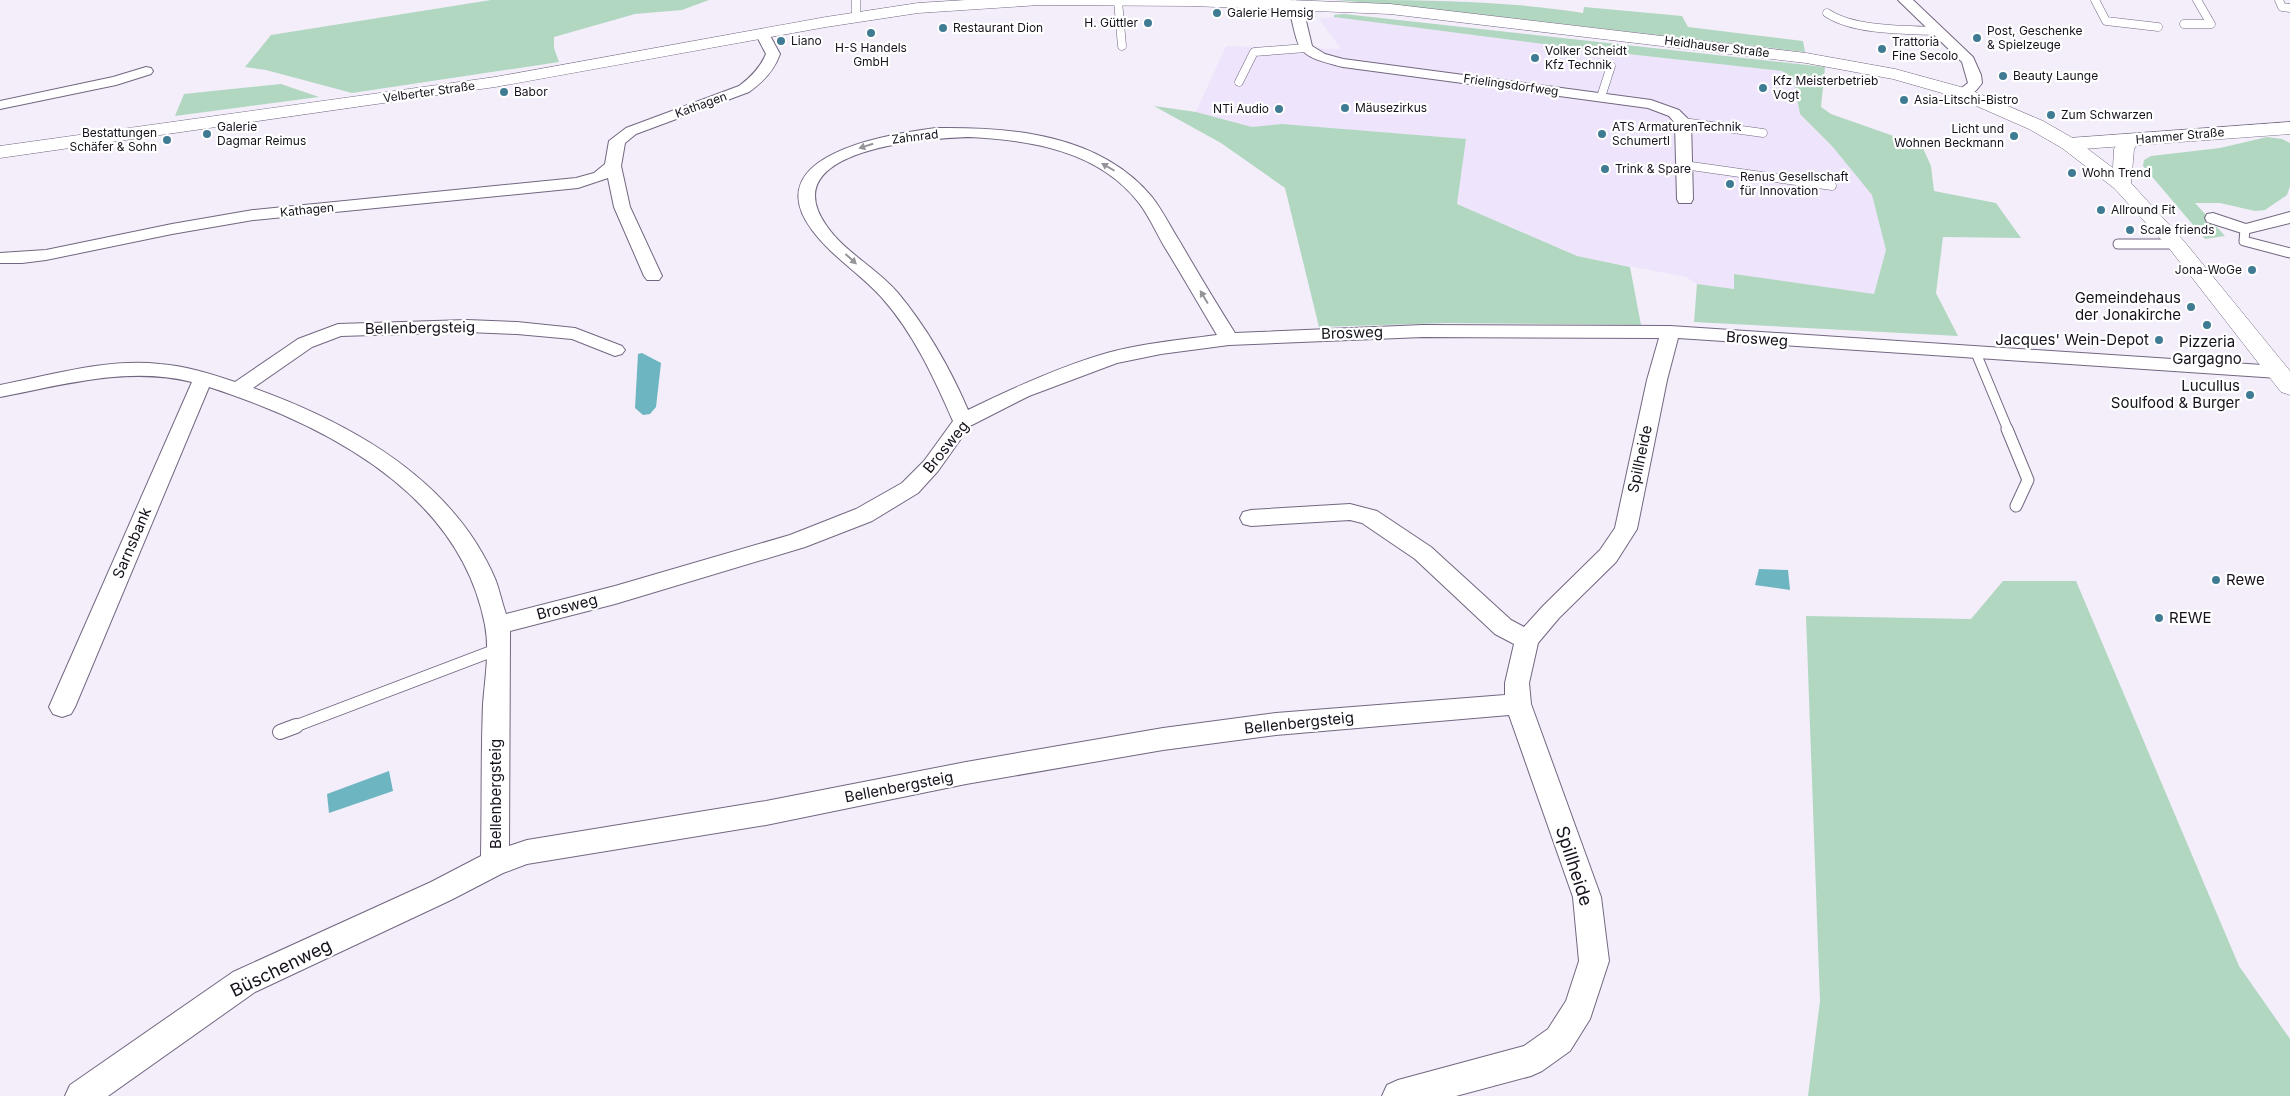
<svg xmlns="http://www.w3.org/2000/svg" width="2290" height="1096" font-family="Inter,sans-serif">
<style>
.built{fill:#eee4fb}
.green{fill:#b1d7c1}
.water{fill:#6db5c0}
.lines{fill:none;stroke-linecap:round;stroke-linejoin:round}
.lane-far3-casing{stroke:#736681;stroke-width:9}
.lane-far2-casing{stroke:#736681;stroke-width:11}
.lane-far1-casing{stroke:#736681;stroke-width:13}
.lane-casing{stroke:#736681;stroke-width:16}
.street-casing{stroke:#736681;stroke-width:2}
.secondary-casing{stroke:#736681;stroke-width:1}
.primary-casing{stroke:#736681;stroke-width:1}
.lane-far3{stroke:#fff;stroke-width:8}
.lane-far2{stroke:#fff;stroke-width:9}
.lane-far1{stroke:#fff;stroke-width:11}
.lane{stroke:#fff;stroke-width:14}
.street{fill:#fff;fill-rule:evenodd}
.secondary{fill:#fff;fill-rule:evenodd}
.primary{fill:#fff;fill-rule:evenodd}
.oneway{fill:#969499}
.poi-dot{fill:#3f7b93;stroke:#fff;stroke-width:2}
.labels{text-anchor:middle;stroke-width:4.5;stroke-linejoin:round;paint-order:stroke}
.far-poi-label{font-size:12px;fill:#16111c;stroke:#fff;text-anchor:start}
.far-street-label{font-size:12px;fill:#16111c;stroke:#fff}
.poi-label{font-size:15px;fill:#16111c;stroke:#fff;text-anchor:end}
.street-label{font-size:15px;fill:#16111c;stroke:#fff}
.near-street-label{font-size:18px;fill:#16111c;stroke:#fff}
</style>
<rect width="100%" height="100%" fill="#f3eefa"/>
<!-- built -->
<path class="built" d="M1334 17 1582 49 1782 71 1793 78 1800 114 1832 146 1872 195 1886 250 1874 294 1734 275 1735 289 1697 284 1686 277 1577 256 1457 204 1465 139 1282 124 1252 127 1196 112 1226 46 1341 49 1319 19Z"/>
<!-- green -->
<g class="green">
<path d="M491 0H709L682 10 635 14 554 37V48L559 62 352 93 266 70 245 67 271 35Z"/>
<path d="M1336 0C1418 0 1502 0 1583 13L1584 7 1682 16 1688 27 1803 41 1805 52 1424 8Z"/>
<path d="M1344 14 1825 67 1821 107 1831 114 1922 146 1931 166 1934 191 1996 203 2021 238 1943 237 1936 293 1958 336 1694 322 1697 284 1734 289V274L1874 294 1886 250 1872 195 1832 146 1800 114 1793 78 1782 71 1582 49 1334 17V15Z"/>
<path d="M281 84 319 97 175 116 184 94Z"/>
<path d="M1154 106 1196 112 1252 127 1282 124 1466 139 1457 204 1577 256 1630 267 1641 325 1447 323 1319 327 1285 188 1221 143Z"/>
<path d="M2267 137 2282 139 2290 143V186L2287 195 2265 210 2255 211 2220 203H2195L2225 236 2205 239 2143 166 2144 160 2151 156 2220 148Z"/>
<path d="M2003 581H2076L2239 966 2290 1039V1096H1808L1820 1001 1806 616 1971 619Z"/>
</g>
<!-- water -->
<g class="water">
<path d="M642 353 661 363 656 407 650 414 643 415 635 408 638 354Z"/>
<path d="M1759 569 1788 570 1790 590 1755 585Z"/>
<path d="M389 771 393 791 329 813 327 794Z"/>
</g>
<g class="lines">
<!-- lane-far3 casing -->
<g class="lane-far3-casing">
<g id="lane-far3">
<path d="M856 0V17"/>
<path d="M2095 0 2106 21 2158 27"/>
<path d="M2279 0 2282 7 2290 8"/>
<path d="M1118 1 1122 46"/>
<path d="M1827 13C1854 31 1906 30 1938 31"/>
<path d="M2184 24H2211L2197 0"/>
<path d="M1239 82 1254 52 1306 48"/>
<path d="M1601 97 1611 66"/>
<path d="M1683 122 1763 133"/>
<path d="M1684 165 1832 186"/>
</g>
</g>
<!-- lane-far2 casing -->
<g class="lane-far2-casing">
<g id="lane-far2">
<path d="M2245 229 2244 241 2290 253"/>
<path d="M2118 244H2176"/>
<path d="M1976 353 2008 430"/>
</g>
</g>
<!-- lane-far1 casing -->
<g class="lane-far1-casing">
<g id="lane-far1">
<path d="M2007 429 2028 480 2016 506"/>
<path d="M293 727 498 649"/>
</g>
</g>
<!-- lane casing -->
<g class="lane-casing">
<path id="lane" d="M280 732 296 726"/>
</g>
<!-- street casing -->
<g class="street-casing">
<g id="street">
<path d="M1295 0 1302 4 1312 46 1325 54 1343 59 1651 100 1679 110 1691 122 1693 199 1691 203H1679L1677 199 1675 123 1669 116 1648 108 1343 67C1293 55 1300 51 1288 4Z"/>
<path d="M1898 0H1913L1973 57 1981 75 1982 83C1976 92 1968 99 1957 96L1955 93 1968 83 1962 62Z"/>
<path d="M762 29 767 30 780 54C774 71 763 82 749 92L636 134 625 143 621 166 630 207 662 276 659 280H647L644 276 614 207 608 178 578 188 253 220 172 234 46 260 22 263H0V253L46 250 172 224 253 210 576 178 594 173 605 164 609 141 626 128 739 86C751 77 760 68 766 54L755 33Z"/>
<path d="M146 67 151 68 153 71 151 74 116 85 0 109V101L113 77Z"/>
<path d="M936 128C1011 127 1100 134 1152 197 1163 211 1171 228 1180 242 1198 273 1216 303 1235 333L1423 325 1670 326 2278 366 2285 368 2288 372 2285 376 2278 378 1678 338 1667 380 1637 529 1616 562 1559 618 1538 643 1529 683 1531 704 1601 897 1609 961 1590 1019 1570 1051 1542 1071 1531 1076 1456 1096H1382L1387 1085 1398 1080 1524 1046 1548 1029 1566 1001 1579 961 1573 897 1509 715 1276 735 1163 750 966 784 766 825 527 864 503 873 451 900 255 992 108 1096H65L70 1085 233 972 431 882 481 856C482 806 481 755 483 704 485 678 490 651 485 625 460 493 326 425 209 387L75 707 71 714 62 717 53 714 49 707 192 382C128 366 63 385 0 397V385C52 375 107 358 160 364 186 366 211 374 235 382L298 339 338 324 467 320 517 322 575 328 622 346 625 350 622 354 615 356 572 339 517 334 467 332 341 336 312 347 253 388C351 423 454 480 496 581 500 592 502 603 506 614L615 586 790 535 856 509 902 483 924 461 953 421C934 378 914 334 883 299 861 274 832 257 812 230 756 155 888 134 936 128ZM970 137C1031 140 1099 151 1139 203 1149 216 1156 232 1164 246 1182 275 1199 305 1217 335 1180 340 1143 343 1107 353 1059 367 1013 388 968 410 950 368 927 328 898 293 877 268 845 253 826 225 773 149 927 138 970 137ZM1423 337 1659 338 1647 380 1615 528 1600 550 1543 606 1524 627 1511 620 1431 547 1377 511 1350 504 1251 510 1243 512 1240 518 1243 524 1251 526 1350 520 1362 523 1415 559 1495 634 1514 644 1505 683V695L1276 713 1163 728 966 762 766 801 527 840 509 846 510 631 615 604 805 547 872 521 918 493 938 471 970 426 1029 396 1117 363 1161 354 1229 345Z"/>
<path d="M2290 212V223L2245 234 2207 222 2205 218 2207 214 2213 213 2246 224Z"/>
</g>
</g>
<!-- secondary casing -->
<g class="secondary-casing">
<path id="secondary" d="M2290 122V134L2069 150 2062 148 2059 144 2062 140 2069 138Z"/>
</g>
<!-- primary casing -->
<g class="primary-casing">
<path id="primary" d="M966 0H1288L1390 4 1806 53 1895 69 1968 89 2043 121 2076 140 2113 168 2114 149 2123 136 2130 134 2137 136 2140 140 2134 149 2131 183 2183 240 2290 371V395L2281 392 2169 248 2114 188 2062 148 2029 129 1956 97 1893 79 1806 63 1390 14 1193 6 1040 5 918 13 826 27 495 87 0 158V146L495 77 826 17 918 3Z"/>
</g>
<!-- lane-far3 -->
<use href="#lane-far3" class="lane-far3"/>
<!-- lane-far2 -->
<use href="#lane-far2" class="lane-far2"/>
<!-- lane-far1 -->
<use href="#lane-far1" class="lane-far1"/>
<!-- lane -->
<use href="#lane" class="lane"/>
<!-- street -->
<use href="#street" class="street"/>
<!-- secondary -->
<use href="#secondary" class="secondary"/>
<!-- primary -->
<use href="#primary" class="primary"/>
</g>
<!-- one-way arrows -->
<defs><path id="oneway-solid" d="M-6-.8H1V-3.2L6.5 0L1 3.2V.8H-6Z" transform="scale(1.25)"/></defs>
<g class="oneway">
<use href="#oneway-solid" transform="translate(866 146) rotate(162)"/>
<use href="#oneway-solid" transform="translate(1108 167) rotate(-150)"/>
<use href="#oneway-solid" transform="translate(851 259) rotate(42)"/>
<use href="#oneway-solid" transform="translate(1204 297) rotate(-121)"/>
</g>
<!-- markers -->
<g class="poi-dot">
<circle cx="1217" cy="13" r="5"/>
<circle cx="1148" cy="23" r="5"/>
<circle cx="943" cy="28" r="5"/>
<circle cx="871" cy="33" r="5"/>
<circle cx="1977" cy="38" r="5"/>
<circle cx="781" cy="41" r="5"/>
<circle cx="1882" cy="49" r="5"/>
<circle cx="1535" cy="58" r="5"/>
<circle cx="2003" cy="76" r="5"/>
<circle cx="1763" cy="88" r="5"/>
<circle cx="504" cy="92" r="5"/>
<circle cx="1904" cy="100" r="5"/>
<circle cx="1345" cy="108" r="5"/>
<circle cx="1279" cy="109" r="5"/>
<circle cx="2051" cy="115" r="5"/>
<circle cx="207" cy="134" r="5"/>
<circle cx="1602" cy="134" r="5"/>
<circle cx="2014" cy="136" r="5"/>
<circle cx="167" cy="140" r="5"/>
<circle cx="1605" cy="169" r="5"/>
<circle cx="2072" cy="173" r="5"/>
<circle cx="1730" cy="184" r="5"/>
<circle cx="2101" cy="210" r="5"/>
<circle cx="2130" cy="230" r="5"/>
<circle cx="2252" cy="270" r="5"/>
<circle cx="2191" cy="307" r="5"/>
<circle cx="2207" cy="325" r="5"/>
<circle cx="2159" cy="340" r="5"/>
<circle cx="2250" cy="395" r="5"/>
<circle cx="2216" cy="580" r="5"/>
<circle cx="2159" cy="618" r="5"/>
</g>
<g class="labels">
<!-- far-poi labels -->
<g class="far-poi-label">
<text x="1227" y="17">Galerie Hemsig</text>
<text x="1138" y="27" text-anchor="end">H. Güttler</text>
<text x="953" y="32">Restaurant Dion</text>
<text x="1987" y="35">Post, Geschenke<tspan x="1987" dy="14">&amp; Spielzeuge</tspan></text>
<text x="791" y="45">Liano</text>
<text x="1892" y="46">Trattoria<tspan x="1892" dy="14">Fine Secolo</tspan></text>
<text x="871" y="52" text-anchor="middle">H-S Handels<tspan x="871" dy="14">GmbH</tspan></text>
<text x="1545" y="55">Volker Scheidt<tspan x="1545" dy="14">Kfz Technik</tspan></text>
<text x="2013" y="80">Beauty Launge</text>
<text x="1773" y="85">Kfz Meisterbetrieb<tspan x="1773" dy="14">Vogt</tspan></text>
<text x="514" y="96">Babor</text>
<text x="1914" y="104">Asia-Litschi-Bistro</text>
<text x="1355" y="112">Mäusezirkus</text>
<text x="1269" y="113" text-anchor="end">NTi Audio</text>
<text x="2061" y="119">Zum Schwarzen</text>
<text x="217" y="131">Galerie<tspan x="217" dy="14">Dagmar Reimus</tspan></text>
<text x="1612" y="131">ATS ArmaturenTechnik<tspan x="1612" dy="14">Schumertl</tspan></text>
<text x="2004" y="133" text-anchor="end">Licht und<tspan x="2004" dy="14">Wohnen Beckmann</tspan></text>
<text x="157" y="137" text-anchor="end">Bestattungen<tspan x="157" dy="14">Schäfer &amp; Sohn</tspan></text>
<text x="1615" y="173">Trink &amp; Spare</text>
<text x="2082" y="177">Wohn Trend</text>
<text x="1740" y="181">Renus Gesellschaft<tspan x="1740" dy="14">für Innovation</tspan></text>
<text x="2111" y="214">Allround Fit</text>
<text x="2140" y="234">Scale friends</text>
<text x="2242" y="274" text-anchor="end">Jona-WoGe</text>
</g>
<!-- far-street labels -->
<g class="far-street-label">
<text transform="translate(1717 47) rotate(7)" y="4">Heidhauser Straße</text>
<text transform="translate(1511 85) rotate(8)" y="4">Frielingsdorfweg</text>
<text transform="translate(429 92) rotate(-8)" y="4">Velberter Straße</text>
<text transform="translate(701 105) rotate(-20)" y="4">Kathagen</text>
<text transform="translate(2180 136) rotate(-5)" y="4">Hammer Straße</text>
<text transform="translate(915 137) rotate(-7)" y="4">Zahnrad</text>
<text transform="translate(307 210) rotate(-6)" y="4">Kathagen</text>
</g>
<!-- poi labels -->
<g class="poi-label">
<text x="2181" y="303">Gemeindehaus<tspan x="2181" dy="17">der Jonakirche</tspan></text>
<text x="2149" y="345">Jacques' Wein-Depot</text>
<text x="2207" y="347" text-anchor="middle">Pizzeria<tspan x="2207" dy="17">Gargagno</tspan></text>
<text x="2240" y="391">Lucullus<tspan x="2240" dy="17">Soulfood &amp; Burger</tspan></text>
<text x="2226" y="585" text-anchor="start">Rewe</text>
<text x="2169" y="623" text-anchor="start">REWE</text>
</g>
<!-- street labels -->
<g class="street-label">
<text transform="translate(420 328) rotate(-1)" y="5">Bellenbergsteig</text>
<text transform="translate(1352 333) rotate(-2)" y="5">Brosweg</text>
<text transform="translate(1757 339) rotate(4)" y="5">Brosweg</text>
<text transform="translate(946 447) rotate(-51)" y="5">Brosweg</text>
<text transform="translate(1640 459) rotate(-78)" y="5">Spillheide</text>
<text transform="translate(132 543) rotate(-67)" y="5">Sarnsbank</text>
<text transform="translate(567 607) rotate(-15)" y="5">Brosweg</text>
<text transform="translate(1299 723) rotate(-6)" y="5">Bellenbergsteig</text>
<text transform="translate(899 787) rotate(-11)" y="5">Bellenbergsteig</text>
<text transform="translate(496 794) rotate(-90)" y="5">Bellenbergsteig</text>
</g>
<!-- near-street labels -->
<g class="near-street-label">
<text transform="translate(1574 866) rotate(72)" y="6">Spillheide</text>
<text transform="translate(281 968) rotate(-26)" y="6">Büschenweg</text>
</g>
</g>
</svg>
